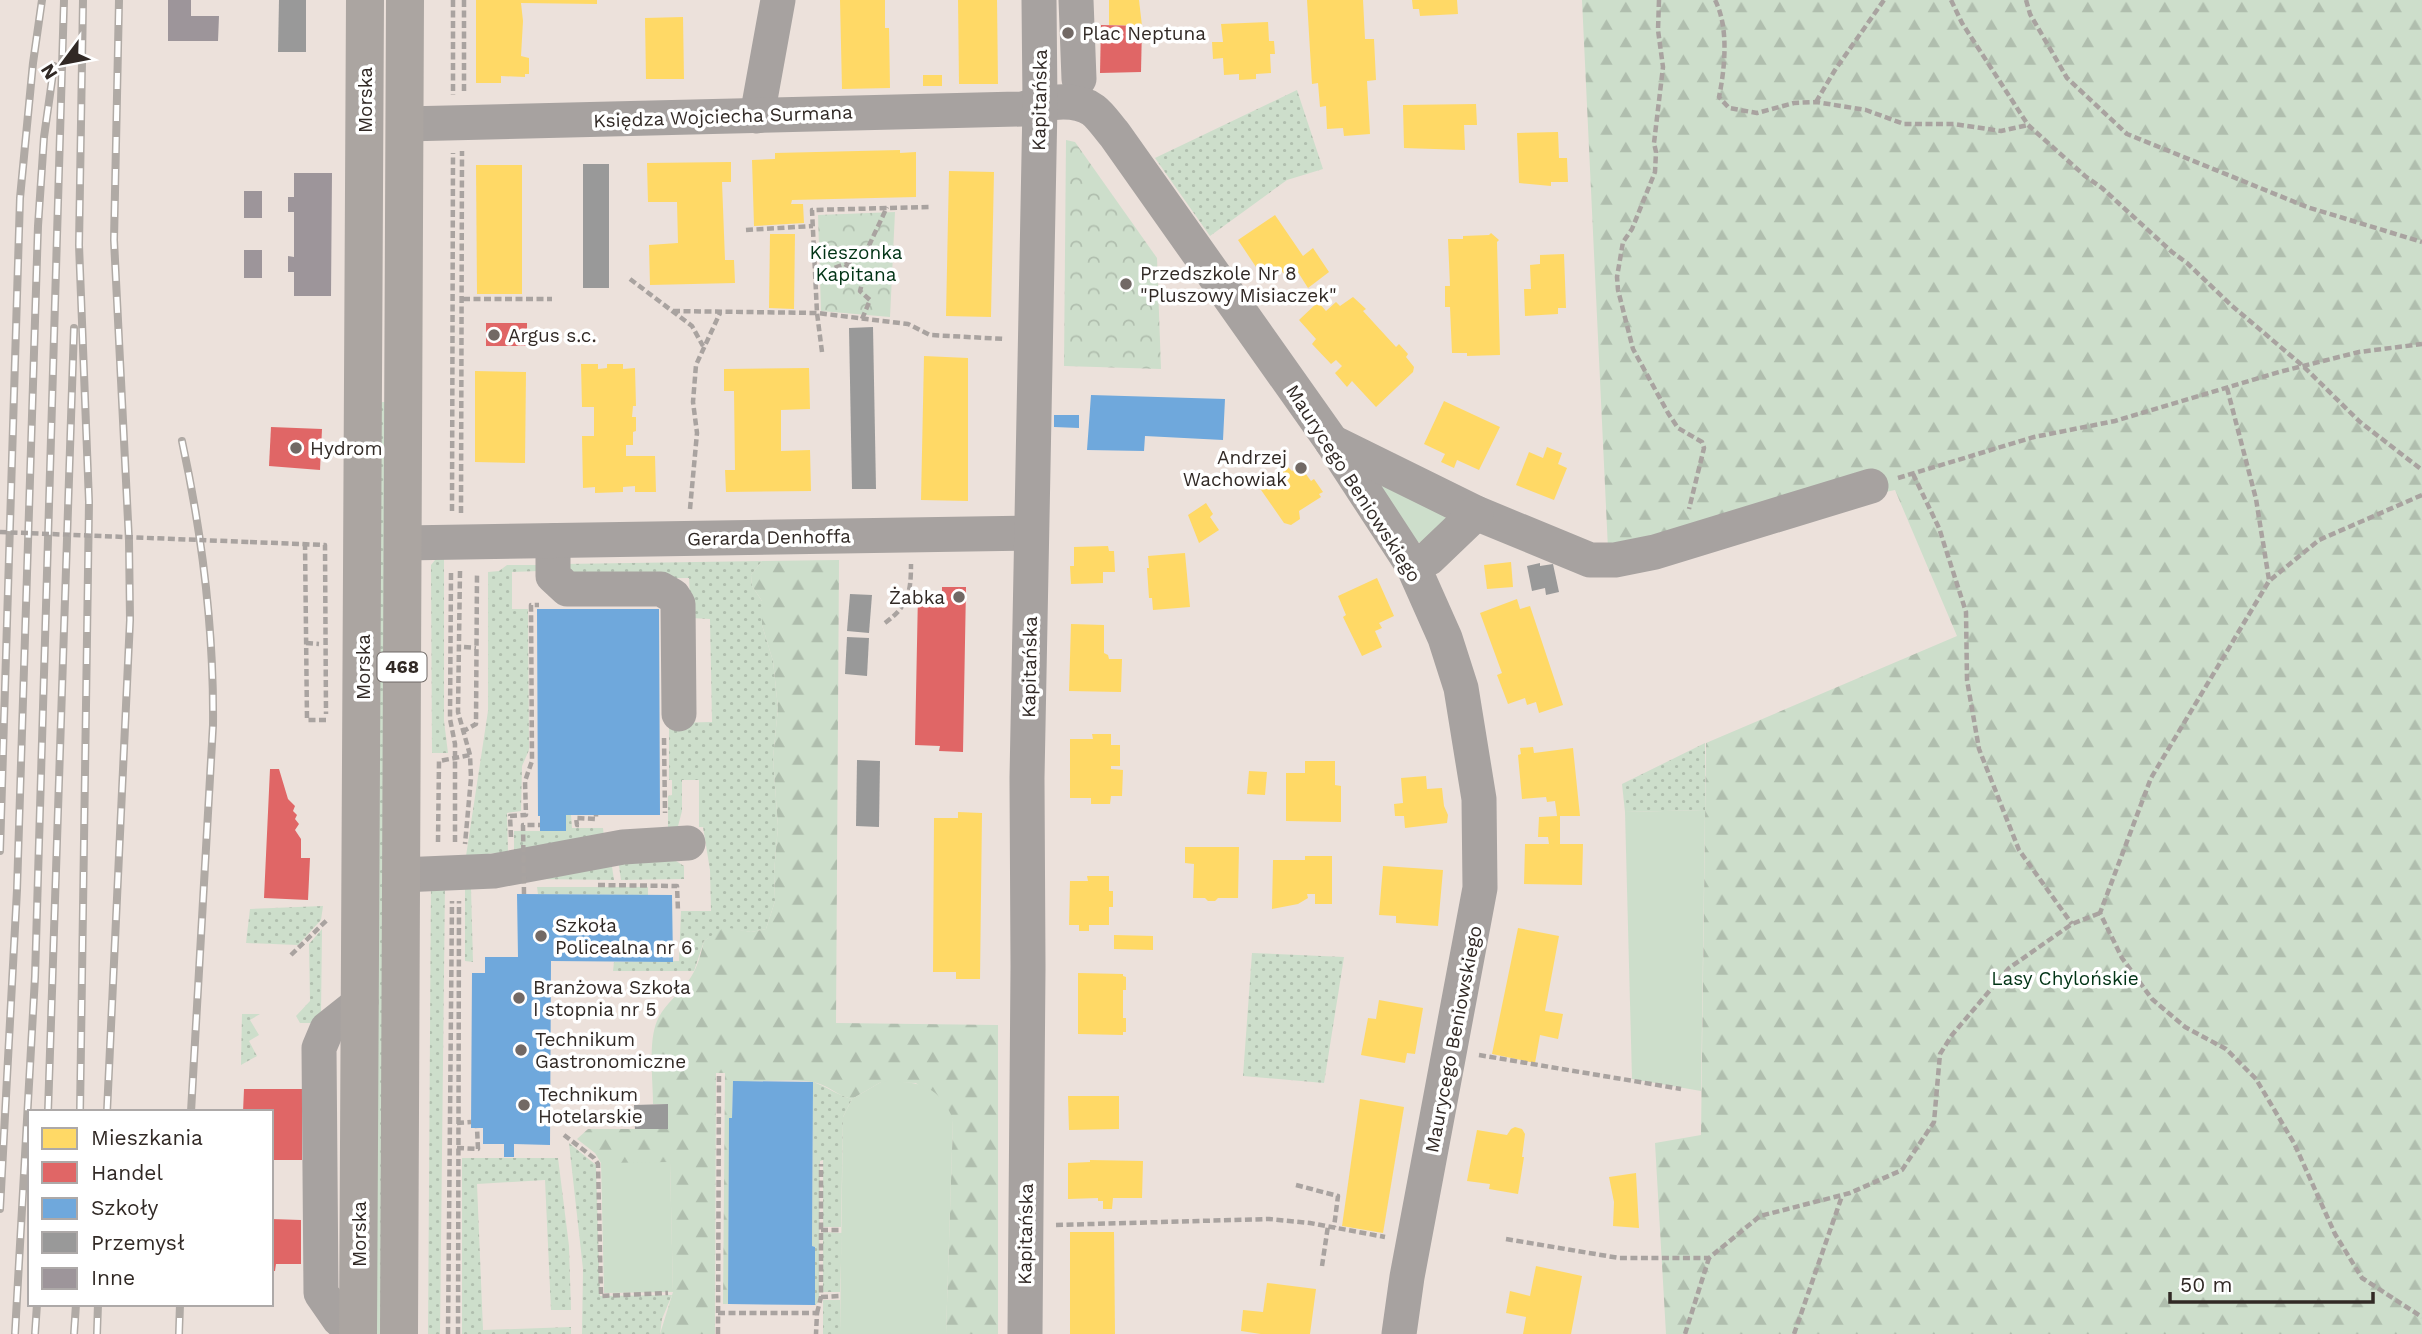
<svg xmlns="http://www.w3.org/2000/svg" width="2422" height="1334" font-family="'Work Sans',sans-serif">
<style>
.grass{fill:url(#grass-dots)}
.forest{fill:url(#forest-firs)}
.park{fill:url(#park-crowns)}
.garden{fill:#cddecb}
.homes{fill:#ffd966}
.shops{fill:#e06666}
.schools{fill:#6fa8dc}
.industry{fill:#999}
.building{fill:#9d959a}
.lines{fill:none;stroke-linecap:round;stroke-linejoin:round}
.path{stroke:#a9a3a0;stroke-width:4.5;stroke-dasharray:7 3.5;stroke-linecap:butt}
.minor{stroke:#a7a2a0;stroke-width:35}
.major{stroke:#aba5a1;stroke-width:38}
.rail-casing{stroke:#b0aaa5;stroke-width:8}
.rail{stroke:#fff;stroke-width:5;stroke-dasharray:16;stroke-linecap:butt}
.path-bridge{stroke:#a9a3a0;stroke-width:4.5;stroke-dasharray:7 3.5;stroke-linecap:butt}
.poi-dot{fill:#726965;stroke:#fff;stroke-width:2.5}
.labels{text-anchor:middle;stroke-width:7;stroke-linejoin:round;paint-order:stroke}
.shield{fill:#fff;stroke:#6f6966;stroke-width:2}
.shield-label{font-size:18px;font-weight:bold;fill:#312925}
.poi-label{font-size:19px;fill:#312925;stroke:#fff;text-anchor:start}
.street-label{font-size:19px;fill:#312925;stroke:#fff}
.park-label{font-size:19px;fill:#003315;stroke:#fff}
</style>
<defs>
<pattern id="grass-dots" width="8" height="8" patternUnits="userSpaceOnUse" patternTransform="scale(1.75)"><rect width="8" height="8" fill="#cddecb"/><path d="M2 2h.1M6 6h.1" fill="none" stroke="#b0beae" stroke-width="1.8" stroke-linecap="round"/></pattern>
<pattern id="forest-firs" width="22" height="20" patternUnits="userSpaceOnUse" patternTransform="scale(1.75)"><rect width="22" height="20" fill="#cddecb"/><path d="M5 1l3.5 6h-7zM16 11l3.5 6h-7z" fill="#b0beae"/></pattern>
<pattern id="park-crowns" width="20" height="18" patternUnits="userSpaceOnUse" patternTransform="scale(1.75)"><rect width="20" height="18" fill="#cddecb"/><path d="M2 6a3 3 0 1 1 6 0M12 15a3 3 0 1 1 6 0" fill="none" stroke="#b0beae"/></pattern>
</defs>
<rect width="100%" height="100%" fill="#ece1db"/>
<!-- grass -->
<g class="grass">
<path d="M1297 90 1323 169 1287 180 1210 236 1155 158Z"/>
<path d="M380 402H388L383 1334H375Z"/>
<path d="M444 549V721L448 753H432L431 565Z"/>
<path d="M762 561 751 575 752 586 762 601V625L773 661 778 708 773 758 778 826 774 873 775 901 766 929 751 932 724 928 704 941 694 971H613L614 962 679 961 681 911H711L710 870 703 827H699V780H682V811L677 830 668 827V796L672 795V780H669V723L712 722 710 619 691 618 689 578 577 579 564 564Z"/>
<path d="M507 565H540L539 571 512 572V609H528L529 750 522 766 521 811 507 813 508 852 466 856 488 711V572L499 571Z"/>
<path d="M1705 743V810L1625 812 1622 784Z"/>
<path d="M566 815H571L572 828H603L604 838 514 859V831H565Z"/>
<path d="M618 859 676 861 684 866V879L621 880Z"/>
<path d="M611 860 614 880 529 879Z"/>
<path d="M445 882 440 1334H428L431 883Z"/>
<path d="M537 887H648V895L538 894Z"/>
<path d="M465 889H471L473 962 465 961Z"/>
<path d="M323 906 321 920 298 945 246 943 250 909Z"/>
<path d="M322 929 321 1015 312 1023H300L296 1016 310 1001 309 944Z"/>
<path d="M1252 953 1344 957 1324 1083 1243 1076Z"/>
<path d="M242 1014H260L250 1020 259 1035 249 1041 257 1056 241 1065Z"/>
<path d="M813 1082C828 1087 837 1095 852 1099L843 1117 841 1227H823V1160L820 1161 819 1302 815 1305V1247L812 1246Z"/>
<path d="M569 1143 596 1165 600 1296 672 1295 662 1319 660 1334H582L583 1269Z"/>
<path d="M462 1158H558L569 1246 571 1310H551L545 1180 477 1184 483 1330 571 1327V1334H462Z"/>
<path d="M823 1232 842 1233 840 1292H823Z"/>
<rect x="823" y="1300" width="17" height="34"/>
</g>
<!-- forest -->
<g class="forest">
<path d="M1582 0H2422V1334H1666L1655 1143 1701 1135 1706 743 1957 636 1895 490 1608 549Z"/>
<path d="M839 560 836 1023 998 1025V1334H946L953 1119 916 1083 881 1082 852 1099C836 1095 831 1087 817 1083 796 1078 756 1082 733 1082L732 1118 729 1119 728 1304H723L725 1073H716L715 1334H660L673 1292 670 1163H601L595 1153 577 1139 588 1129H668L667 1104H653C653 1081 648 1042 657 1021 664 1004 681 993 691 977 698 966 701 953 704 941L724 927 751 932 766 929 775 901 774 873 778 826 773 758 778 708 773 661 762 625V601L752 586 751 575 762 561Z"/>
</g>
<!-- park -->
<g class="park">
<path d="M1066 140 1075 142 1157 258 1161 369 1064 366Z"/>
<path d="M895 212 890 317 821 311 818 215Z"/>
</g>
<!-- garden -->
<g class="garden">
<path d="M1372 476 1445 515 1446 519 1422 543 1417 542Z"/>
<path d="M1705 810 1701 1091 1632 1079 1625 812Z"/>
<path d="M881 1082C917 1081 937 1083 953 1119L946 1334H840L843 1117 852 1099Z"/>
<path d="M670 1162 673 1292 604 1293 601 1163Z"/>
</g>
<!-- homes -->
<g class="homes">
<path d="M476 0H597V4L521 3 523 21 521 56 529 58V74H525V77L501 76V83H476Z"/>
<path d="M840 0H885V28H889L890 88 842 89Z"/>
<path d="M958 0H997L998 84H959Z"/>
<path d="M1109 0H1139L1142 26 1109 25Z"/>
<path d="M1307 0H1363L1365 39H1374L1376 80 1367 81 1370 134 1344 136 1343 128 1327 129 1326 106 1320 107 1318 83 1312 84Z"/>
<path d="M1412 0H1457L1458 14 1420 16 1419 9H1413Z"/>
<path d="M683 17 684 79H646L645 18Z"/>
<path d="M1268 22 1269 41H1274L1275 54H1270L1271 73 1256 74V79L1239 80V74L1224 75 1223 58 1213 59 1212 42H1223L1221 24Z"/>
<rect x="923" y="75" width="19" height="11"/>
<path d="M1476 104 1477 125H1464L1465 150 1404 148 1403 105Z"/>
<path d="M1558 132 1559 158H1567L1568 182H1551V186L1519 183 1517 133Z"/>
<path d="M900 150V153L916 152V197L792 200 791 204H803L804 223 754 226 752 160 775 159V153Z"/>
<path d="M731 162V182H722L725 260H734L735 283 650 285 649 245 678 243 677 202H648L647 163Z"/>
<path d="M476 165H522V294H477Z"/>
<path d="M949 171 994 172 991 317 946 316Z"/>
<path d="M1275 215 1303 256 1313 248 1329 272 1308 288 1296 269 1285 277 1282 271 1266 282 1238 240Z"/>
<path d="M1491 233 1499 240 1497 242 1500 355 1467 356V353H1452L1450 307H1445V286H1450L1448 239H1463V236L1489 235Z"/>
<path d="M770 234H795L794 309 769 308Z"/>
<path d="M1564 254 1566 308H1558V314L1525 316 1524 289H1531L1530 265 1540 264V255Z"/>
<path d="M1353 297 1366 309 1363 311 1396 347 1399 344 1408 354 1406 357 1414 367 1413 372 1376 407 1352 381 1347 387 1335 373 1342 366 1336 360 1331 364 1312 344 1316 339 1299 320 1318 302 1326 311 1336 302 1340 306Z"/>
<path d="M924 356 968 358V501L921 500Z"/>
<path d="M581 364H598V369L607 368V364H623V369L635 368 636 406H633L632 417H636V431L633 432V445H626V456H655L656 492H635V486L623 487V492L595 493V487L583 488 582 436H594V407H582Z"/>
<path d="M809 368 810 409 781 410V451L810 450 811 491 726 492 725 470H735L734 391H724V369Z"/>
<path d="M475 371 526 372 525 463 475 462Z"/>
<path d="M1444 401 1500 427 1479 470 1457 460 1454 468 1441 462 1445 454 1424 444Z"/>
<path d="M1547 447 1562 453 1558 464 1567 468 1554 500 1516 485 1529 452 1543 458Z"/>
<path d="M1300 466 1311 481 1314 479 1323 492 1319 494 1321 497 1299 511 1300 519 1291 525 1284 523 1259 487 1288 467 1292 471Z"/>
<path d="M1206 503 1213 514 1210 517 1219 530 1199 543 1188 515Z"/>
<path d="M1108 546 1109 551H1114L1115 572H1103V583L1071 584 1070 566H1074V547Z"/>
<path d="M1185 553 1190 607 1153 610 1152 598H1149L1147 568H1149L1148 556Z"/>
<path d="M1511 562 1513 587 1487 589 1484 565Z"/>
<path d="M1377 578 1394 616 1379 623 1382 628 1375 631 1382 647 1362 656 1343 617 1346 615 1338 596Z"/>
<path d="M1517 599 1520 609 1530 606 1563 705 1539 713 1536 702 1527 705 1525 698 1508 704 1497 675 1502 673 1480 613Z"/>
<path d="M1071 624 1104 625V653L1108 655 1109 659H1122L1121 692 1069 691Z"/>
<path d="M1092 734H1111V745H1120V766H1111V769L1123 770 1122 796H1111L1110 804H1091V798H1070V739H1093Z"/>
<path d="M1533 747 1534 753 1573 748 1580 816H1560V844H1583L1582 885 1524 884 1525 844H1549L1548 837H1538L1539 817 1557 816 1555 801 1547 802 1546 797 1522 799 1518 755 1521 754 1520 748Z"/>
<path d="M1305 761H1335V785L1341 786V822L1286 821V773H1305Z"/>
<path d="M1249 771 1267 772 1265 795 1247 794Z"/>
<path d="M1426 776 1427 789 1442 788 1444 806 1448 815 1447 823 1405 828 1404 816H1395L1394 804 1403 803 1401 778Z"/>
<path d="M958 812 982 813 980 979H956V972H933L934 818H958Z"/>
<path d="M1185 847H1239L1238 898H1218L1215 901H1208L1205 898H1193L1194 864 1185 863Z"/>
<path d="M1305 856H1332V904H1315V894H1307L1308 898 1298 904 1272 909 1273 860H1305Z"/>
<path d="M1383 866 1443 870 1438 926 1396 923V916L1379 915Z"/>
<path d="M1087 876H1109V891H1113V907H1109V925H1089V931H1079V925H1069L1070 881H1088Z"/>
<path d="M1518 928 1559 936 1545 1011 1563 1014 1558 1039 1540 1035 1535 1063 1492 1054Z"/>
<path d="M1114 935 1153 936V950L1114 949Z"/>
<path d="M1078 973 1123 974V976L1126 977V990H1123V1018H1126V1032H1123V1035L1078 1034Z"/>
<path d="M1379 1000 1423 1008 1415 1054 1407 1053 1405 1063 1361 1055 1368 1018 1376 1019Z"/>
<path d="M1068 1096H1119V1129L1069 1130Z"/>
<path d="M1360 1099 1404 1107 1383 1233 1342 1226Z"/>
<path d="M1515 1127 1522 1129 1525 1134 1522 1157H1524L1518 1194 1489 1189 1490 1184 1467 1181 1477 1130 1507 1135 1511 1129Z"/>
<path d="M1090 1160 1143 1161 1142 1198H1113L1112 1209H1103V1201H1098V1198L1068 1199V1163L1090 1162Z"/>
<path d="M1636 1173 1639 1228 1613 1226 1614 1202 1609 1177Z"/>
<path d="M1070 1232H1114L1115 1334H1070Z"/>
<path d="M1536 1266 1582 1276 1571 1334H1523L1526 1317 1506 1313 1510 1291 1530 1296Z"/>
<path d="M1267 1283 1316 1289 1310 1334H1261L1241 1331 1243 1310 1263 1312Z"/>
</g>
<!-- shops -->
<g class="shops">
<path d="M1101 25 1142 26 1141 72 1100 73Z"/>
<rect x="486" y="323" width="41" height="23"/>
<path d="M271 427 322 429 320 470 269 466Z"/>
<path d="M942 587H966L963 752 939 751 940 746 915 745 918 593H942Z"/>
<path d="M270 769H279L288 799 295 806 293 811 297 815 295 819 299 824 295 830 301 839V858H310L308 900 264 898Z"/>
<path d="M244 1089H302V1160H271V1112H243Z"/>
<path d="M271 1219 301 1220V1264H276L275 1271H271Z"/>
</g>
<!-- schools -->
<g class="schools">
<path d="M1091 395 1225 399 1223 440 1145 436 1144 451 1087 450Z"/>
<path d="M1054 415H1079V428L1054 427Z"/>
<path d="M537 609H659L660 815H566V831H540V816H538Z"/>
<path d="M517 894 672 895 673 962 551 961 550 1145 514 1144V1157H504V1144H483V1128H471L472 973H485V957H518Z"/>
<path d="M733 1081 813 1082 812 1246 815 1247V1305L728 1304 729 1118H732Z"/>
</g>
<!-- industry -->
<g class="industry">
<path d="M279 0H306V52H278Z"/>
<rect x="583" y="164" width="26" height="124"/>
<path d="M873 327 876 489H852L849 328Z"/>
<path d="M1540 563V566L1553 564 1559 592 1546 595 1545 588 1532 591 1527 566Z"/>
<path d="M850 594 872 595 869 633 847 631Z"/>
<path d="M847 637 869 638 867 676 845 674Z"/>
<path d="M857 760 880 761 879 827 856 826Z"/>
<path d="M668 1104V1129H635L634 1105Z"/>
</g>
<!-- building -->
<g class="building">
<path d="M168 0H191V16H219L218 41H168Z"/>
<path d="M294 173H332L331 296H294V272H288V256L294 257V212H288V197H294Z"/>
<rect x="244" y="191" width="18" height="27"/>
<rect x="244" y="250" width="18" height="28"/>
</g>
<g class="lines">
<!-- path -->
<g class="path">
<path d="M453 0V95"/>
<path d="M464 0V93"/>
<path d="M1659 0 1658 30 1663 67 1654 143 1656 152 1655 172 1632 229 1623 242 1617 277 1618 290 1633 349 1668 413 1678 428 1702 442 1704 448 1689 509"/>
<path d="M1715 0C1729 27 1725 68 1719 97L1729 108 1757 113 1794 103 1816 102 1866 110 1904 124H1954L2001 131 2028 125"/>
<path d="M1951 0 1962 23 2028 125 2085 176 2102 188 2172 252 2187 263 2231 305 2303 366 2360 422 2422 470"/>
<path d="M2026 0 2030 14 2067 78 2127 134 2307 207 2422 242"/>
<path d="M1816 102 1835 70 1884 0"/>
<path d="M746 230 813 226"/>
<path d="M845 264 865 254 887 207"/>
<path d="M815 275 845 264 863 280 860 291 870 300 862 319"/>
<path d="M630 279 692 326 703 346"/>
<path d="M463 299H552"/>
<path d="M673 311 817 313 908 324 930 335 1005 339"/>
<path d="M822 352 817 313 812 210 930 207"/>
<path d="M2227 388 2256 499 2269 580"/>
<path d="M1913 474 1939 528 1966 612 1967 680 1979 749 2019 850 2072 924"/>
<path d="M1898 478 2034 437 2115 421 2279 372 2359 352 2422 344"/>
<path d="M2422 495 2319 540 2269 581 2151 778 2100 913 2122 958 2152 999 2185 1027 2226 1049 2256 1079 2294 1143 2335 1234 2362 1278 2422 1317"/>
<path d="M690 509 697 433 693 402 696 365 720 313"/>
<path d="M452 511 453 153"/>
<path d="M461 513 462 151"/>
<path d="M250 542 325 545 326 714"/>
<path d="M305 543 307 720H326"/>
<path d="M460 571 458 712 470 755 471 778 465 844"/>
<path d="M451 573 450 719 455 744V843"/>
<path d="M885 623C908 606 911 593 911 564"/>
<path d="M306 643 319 644"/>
<path d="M464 647 476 648"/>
<path d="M462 732 476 724 477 573"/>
<path d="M664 738 665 813"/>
<path d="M579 825H577L576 818 596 819V815"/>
<path d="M511 837 510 816 526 815 525 781 532 761 531 605H539"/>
<path d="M438 842 439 761 470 755"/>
<path d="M598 885 677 886 678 911"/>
<path d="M291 955 327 920"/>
<path d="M1479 1055 1681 1089"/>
<path d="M457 1123 471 1122"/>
<path d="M564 1135 594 1158 598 1164 601 1296 668 1293"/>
<path d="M457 1148 478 1149 477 1128"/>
<path d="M1296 1185 1338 1196 1334 1227"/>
<path d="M1056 1225 1269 1219 1310 1223 1385 1237"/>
<path d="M821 1230H842"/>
<path d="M1506 1239 1619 1258H1709L1760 1216 1850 1193 1902 1170 1934 1122 1940 1054 1952 1035 2009 968 2072 924 2100 913"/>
<path d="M1322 1266 1328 1226"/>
<path d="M821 1297 840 1296"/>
<path d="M718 1313H817L816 1334"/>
<path d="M817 1313 821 1297V1164"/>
<path d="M448 1334 452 901"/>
<path d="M458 1334 459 901"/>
<path d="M718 1334 719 1076"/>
<path d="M1685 1334 1709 1258"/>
<path d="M1794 1334 1842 1196"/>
</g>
<!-- minor -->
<g class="minor">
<path d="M1076 0 1079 79"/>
<path d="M757 116 778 0"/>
<path d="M405 124 1022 109C1043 103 1073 96 1093 110 1101 116 1108 127 1115 135L1332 442 1413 566 1445 638 1461 688 1479 799 1480 888 1407 1277 1399 1334"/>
<path d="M1332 442 1476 513 1590 560H1615L1655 552 1871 486"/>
<path d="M553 541V576L567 589H661L673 596 678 604 679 714"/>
<path d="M403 543 1031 533"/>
<path d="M1413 566 1429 558 1476 513"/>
<path d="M401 875 494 871 623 847 688 843"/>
<path d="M356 1334 339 1319 321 1293 319 1048 327 1029 361 1002"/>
<path d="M1025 1334 1028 967 1027 778 1040 104 1039 0"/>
</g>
<!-- major -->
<g class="major">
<path d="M358 1334 365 0"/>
<path d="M399 1334 405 0"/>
</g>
<!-- rail casing -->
<g class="rail-casing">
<g id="rail">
<path d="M182 441C202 534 214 630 213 725L191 1112"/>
<path d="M0 851 20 198 33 63 42 0"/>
<path d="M48 1112 74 328"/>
<path d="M80 1112 89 502 79 245 83 0"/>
<path d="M107 1112 130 620 129 541 114 240 119 0"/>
<path d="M0 1209 17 890 38 226 44 137 54 66"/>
<path d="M15 1334 35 977 64 0"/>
<path d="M35 1334 37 1304"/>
<path d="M74 1334 76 1304"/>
<path d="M97 1334 98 1304"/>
<path d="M179 1334 180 1304"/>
</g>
</g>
<!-- rail -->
<use href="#rail" class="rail"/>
<!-- path-bridge -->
<g class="path-bridge">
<path d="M0 532 250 542"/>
<path d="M524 894 523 825H540"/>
</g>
</g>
<!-- markers -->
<g class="poi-dot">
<circle cx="1068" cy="33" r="7"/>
<circle cx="1126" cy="284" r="7"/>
<circle cx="494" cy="335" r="7"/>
<circle cx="296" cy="448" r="7"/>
<circle cx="1301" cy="468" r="7"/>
<circle cx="959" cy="597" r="7"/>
<circle cx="541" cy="936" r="7"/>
<circle cx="519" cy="998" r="7"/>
<circle cx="521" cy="1050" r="7"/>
<circle cx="524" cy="1105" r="7"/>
</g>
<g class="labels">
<!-- shield labels -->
<rect class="shield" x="377.5" y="652.5" width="49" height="29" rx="5"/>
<g class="shield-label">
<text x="402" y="673">468</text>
</g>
<!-- poi labels -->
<g class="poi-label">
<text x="1082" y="40">Plac Neptuna</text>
<text x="1140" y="280">Przedszkole Nr 8<tspan x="1140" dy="22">"Pluszowy Misiaczek"</tspan></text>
<text x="508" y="342">Argus s.c.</text>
<text x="310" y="455">Hydrom</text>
<text x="1287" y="464" text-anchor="end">Andrzej<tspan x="1287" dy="22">Wachowiak</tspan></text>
<text x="945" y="604" text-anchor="end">Żabka</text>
<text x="555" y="932">Szkoła<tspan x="555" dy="22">Policealna nr 6</tspan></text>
<text x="533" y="994">Branżowa Szkoła<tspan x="533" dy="22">I stopnia nr 5</tspan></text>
<text x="535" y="1046">Technikum<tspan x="535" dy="22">Gastronomiczne</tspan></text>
<text x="538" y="1101">Technikum<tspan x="538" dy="22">Hotelarskie</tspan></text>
</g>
<!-- street labels -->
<g class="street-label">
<text transform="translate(365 100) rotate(-90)" y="7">Morska</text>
<text transform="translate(1039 100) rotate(-89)" y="7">Kapitańska</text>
<text transform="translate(723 116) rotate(-2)" y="7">Księdza Wojciecha Surmana</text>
<text transform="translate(1354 483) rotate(57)" y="7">Maurycego Beniowskiego</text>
<text transform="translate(769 537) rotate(-1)" y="7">Gerarda Denhoffa</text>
<text transform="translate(363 667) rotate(-90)" y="7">Morska</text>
<text transform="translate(1029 667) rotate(-89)" y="7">Kapitańska</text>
<text transform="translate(1453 1039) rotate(-79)" y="7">Maurycego Beniowskiego</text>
<text transform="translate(359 1234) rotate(-90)" y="7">Morska</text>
<text transform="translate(1025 1234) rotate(-89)" y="7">Kapitańska</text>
</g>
<!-- park labels -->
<g class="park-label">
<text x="856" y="259">Kieszonka<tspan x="856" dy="22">Kapitana</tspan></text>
<text x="2065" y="985">Lasy Chylońskie</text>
</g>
</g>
<!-- legend -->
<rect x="28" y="1110" width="245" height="196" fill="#ffffff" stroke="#ada9a8" stroke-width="2"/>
<rect x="42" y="1128" width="35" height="21" fill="#ffd966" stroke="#ada9a8" stroke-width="2"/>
<text x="91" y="1145" font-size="21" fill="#312925">Mieszkania</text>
<rect x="42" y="1162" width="35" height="21" fill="#e06666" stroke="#ada9a8" stroke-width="2"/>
<text x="91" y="1180" font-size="21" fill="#312925">Handel</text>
<rect x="42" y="1198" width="35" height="21" fill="#6fa8dc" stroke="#ada9a8" stroke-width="2"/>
<text x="91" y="1215" font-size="21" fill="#312925">Szkoły</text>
<rect x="42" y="1232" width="35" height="21" fill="#999999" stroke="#ada9a8" stroke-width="2"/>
<text x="91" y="1250" font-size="21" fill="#312925">Przemysł</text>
<rect x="42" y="1268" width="35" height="21" fill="#9d959a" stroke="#ada9a8" stroke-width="2"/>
<text x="91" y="1285" font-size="21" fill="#312925">Inne</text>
<!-- north arrow -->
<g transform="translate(63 63) rotate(238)" stroke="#ffffff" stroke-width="5" paint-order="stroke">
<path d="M0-5L12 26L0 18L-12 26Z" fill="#312925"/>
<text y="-10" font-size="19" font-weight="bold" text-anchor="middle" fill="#312925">N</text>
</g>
<!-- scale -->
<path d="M2170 1292v10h203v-10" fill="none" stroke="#312925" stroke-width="3.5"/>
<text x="2180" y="1292" font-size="21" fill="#312925" stroke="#ffffff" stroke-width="5" paint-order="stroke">50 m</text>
</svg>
